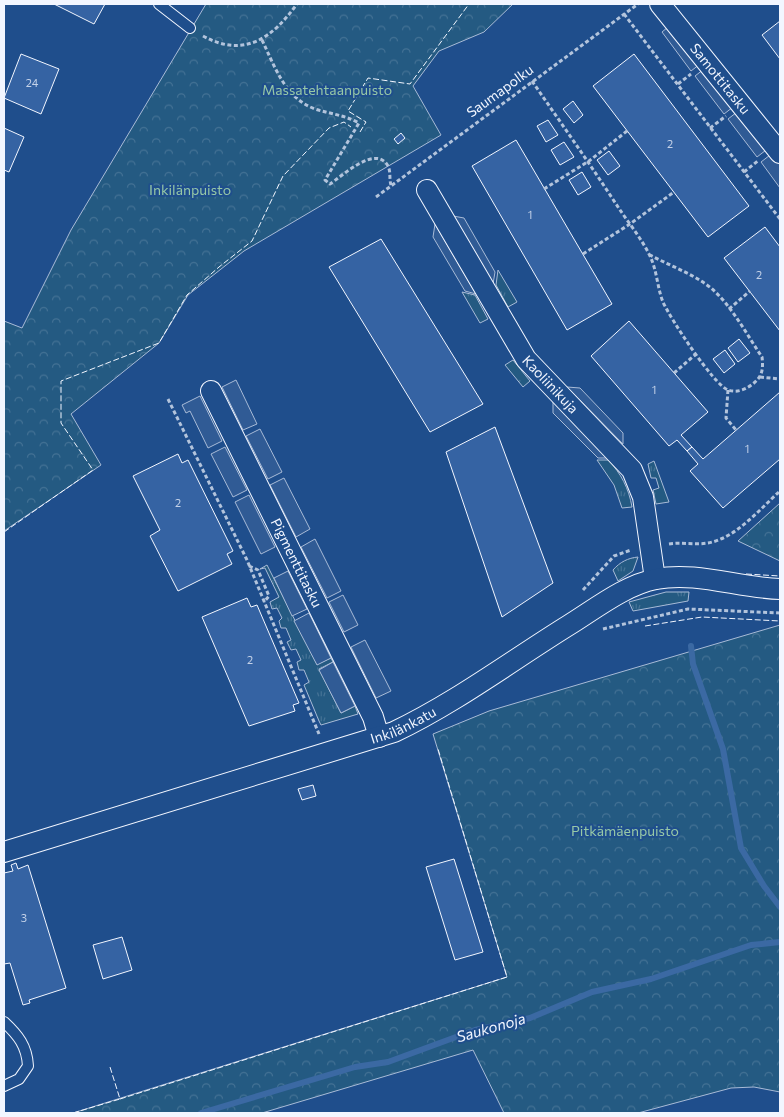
<svg xmlns="http://www.w3.org/2000/svg" width="784" height="1117" font-family="Commissioner,sans-serif">
<style>
.grass{fill:url(#grass-tufts);stroke:#a8bbd7}
.forest{fill:url(#forest-crowns);stroke:#a8bbd7}
.parking{fill:#305b95;stroke:#a8bbd7}
.lines{fill:none;stroke-linecap:round;stroke-linejoin:round}
.stream{stroke:#3b69a3;stroke-width:6}
.building{fill:#3563a3;stroke:#f2f6ff}
.lane-casing{stroke:#f2f6ff;stroke-width:12}
.street-casing{stroke:#f2f6ff;stroke-width:22}
.path{stroke:#b3c4dc;stroke-width:3;stroke-dasharray:4 2.5;stroke-linecap:butt}
.lane{stroke:#1f4e8c;stroke-width:10}
.street{stroke:#1f4e8c;stroke-width:20}
.fence{stroke:#f2f6ff;stroke-width:1;stroke-dasharray:6 2.5;stroke-linecap:butt}
.labels{text-anchor:middle;stroke-width:4;stroke-linejoin:round;paint-order:stroke}
.number-label{font-size:11px;fill:#c3d1e8}
.street-label{font-size:14px;fill:#f2f6ff;stroke:#1f4e8c}
.park-label{font-size:14px;fill:#97c8a6;stroke:#1f4e8c}
.water-label{font-size:15px;font-style:italic;fill:#f2f6ff;stroke:#1f4e8c}
</style>
<defs>
<pattern id="grass-tufts" width="24" height="20" patternUnits="userSpaceOnUse" patternTransform="scale(1.25)"><rect width="24" height="20" fill="#245a82"/><path d="M3 7l-1-3M5 7V3M7 7l1-3M15 17l-1-3M17 17v-4M19 17l1-3" fill="none" stroke="#447295"/></pattern>
<pattern id="forest-crowns" width="20" height="18" patternUnits="userSpaceOnUse" patternTransform="scale(1.25)"><rect width="20" height="18" fill="#245a82"/><path d="M2 6a3 3 0 1 1 6 0M12 15a3 3 0 1 1 6 0" fill="none" stroke="#447295"/></pattern>
</defs>
<rect width="100%" height="100%" fill="#1f4e8c"/>
<!-- grass -->
<g class="grass">
<path d="M498 270 517 302 508 307 496 285Z"/>
<path d="M462 292 475 295 488 319 480 323Z"/>
<path d="M513 360 530 381 523 387 505 365Z"/>
<path d="M597 460H608C621 473 629 489 632 507L622 508 614 485Z"/>
<path d="M654 461 669 502 656 504 653 490 659 488 656 478H651L648 464Z"/>
<path d="M638 557 633 571 618 581 613 570C620 562 628 558 638 557Z"/>
<path d="M267 565 317 664 331 658 333 662 319 669 341 713 355 706 358 714 321 725 319 721 304 685 309 682 304 670H299L297 662 301 660 296 649 291 650 287 642 291 640 286 628H281L279 621 282 618 277 608 272 609 270 602 279 597 265 568 260 569Z"/>
<path d="M666 592H689L688 601 633 611 629 602Z"/>
</g>
<!-- forest -->
<g class="forest">
<path d="M206 4H513L484 32 439 51 413 86 441 135 244 251 188 295 159 343 71 414 101 465 4 531V321L22 328 71 230Z"/>
<path d="M780 503V561L738 541Z"/>
<path d="M780 625V1092L754 1087 731 1088 638 1113H504L473 1050 262 1113H73L507 977 433 734 489 711Z"/>
</g>
<!-- parking -->
<g class="parking">
<path d="M674 22 704 61 691 71 662 32Z"/>
<path d="M708 66 737 104 724 114 695 76Z"/>
<path d="M741 109 770 147 757 157 728 119Z"/>
<path d="M774 152 780 161V188L761 162Z"/>
<path d="M453 216 464 218 495 272 493 284Z"/>
<path d="M435 224 476 294 465 291 433 237Z"/>
<path d="M236 380 257 424 243 430 222 387Z"/>
<path d="M567 387 580 388 623 433V444Z"/>
<path d="M200 396 222 441 208 448 190 411 186 413 182 405Z"/>
<path d="M553 402 610 458H598L553 413Z"/>
<path d="M260 429 282 472 268 479 246 436Z"/>
<path d="M225 447 247 490 233 497 211 454Z"/>
<path d="M284 478 310 529 296 537 270 485Z"/>
<path d="M249 495 275 547 261 554 235 502Z"/>
<path d="M315 539 341 591 327 598 301 547Z"/>
<path d="M288 571 307 609 292 616 274 578Z"/>
<path d="M343 595 358 625 344 632 329 602Z"/>
<path d="M309 613 331 658 317 665 294 621Z"/>
<path d="M365 640 391 691 376 698 351 647Z"/>
<path d="M333 662 355 706 341 713 319 670Z"/>
</g>
<g class="lines">
<!-- stream -->
<g class="stream">
<path d="M691 646 693 664 723 749 741 848 764 886 780 907"/>
<path d="M201 1113 355 1067 388 1062 475 1030 530 1018 592 992 651 979 751 945 780 942"/>
</g>
</g>
<!-- building -->
<g class="building">
<path d="M54 4H105L94 24Z"/>
<path d="M780 21V59L762 35Z"/>
<path d="M21 54 59 69 41 114 4 98Z"/>
<path d="M634 54 749 206 708 237 593 86Z"/>
<path d="M573 101 583 115 574 123 563 109Z"/>
<path d="M548 120 558 135 546 142 537 126Z"/>
<path d="M4 128 24 137 9 172 4 170Z"/>
<path d="M401 133 405 138 398 144 394 139Z"/>
<path d="M516 140 612 304 567 330 472 166Z"/>
<path d="M564 142 574 157 560 165 551 150Z"/>
<path d="M609 151 620 166 608 175 597 160Z"/>
<path d="M582 172 591 187 578 195 569 180Z"/>
<path d="M765 227 780 247V331L724 258Z"/>
<path d="M381 239 483 404 430 432 329 267Z"/>
<path d="M629 321 708 412 681 435 692 447 687 451 677 440 669 446 591 356Z"/>
<path d="M739 339 750 353 738 362 728 348Z"/>
<path d="M725 350 735 364 724 373 713 359Z"/>
<path d="M780 392V459L723 508 690 471 698 464 687 451 692 447 703 459Z"/>
<path d="M495 427 553 583 502 617 446 452Z"/>
<path d="M178 454 182 463 188 460 233 551 227 554 232 564 178 591 150 536 160 530 133 476Z"/>
<path d="M247 598 251 607 257 605 299 703 293 705 295 711 249 726 202 617Z"/>
<path d="M313 785 316 796 302 800 298 789Z"/>
<path d="M454 859 483 952 455 960 426 867Z"/>
<path d="M16 863 18 869 28 865 66 988 29 1000 30 1003 23 1005 10 963 4 964V873L13 871 11 865Z"/>
<path d="M122 937 132 970 103 979 93 945Z"/>
</g>
<g class="lines">
<!-- lane casing -->
<g class="lane-casing">
<g id="lane">
<path d="M159 4 190 28"/>
<path d="M4 1022C18 1035 27 1046 28 1066L19 1079 4 1086"/>
</g>
</g>
<!-- street casing -->
<g class="street-casing">
<g id="street">
<path id="s1" d="M660 4 780 153"/>
<path id="s2" d="M427 190 526 359 632 470 643 497 655 579"/>
<path id="s3" d="M211 391 373 717 379 737"/>
<path id="s4" d="M4 852 394 732C455 703 511 661 569 625 595 609 625 585 656 579 696 571 739 588 780 589"/>
</g>
</g>
<!-- path -->
<g class="path">
<path d="M624 14 780 219"/>
<path d="M203 36C245 59 273 37 297 4"/>
<path d="M262 40C275 67 285 98 315 109 331 114 344 115 359 123L325 180 330 184C342 176 376 144 388 166 391 172 389 179 391 185"/>
<path d="M532 81C561 123 590 164 618 207 628 222 641 238 649 254 657 269 657 287 663 302 670 318 713 384 728 390 739 394 751 387 758 379 763 373 763 365 762 357 747 335 732 306 711 288 692 273 670 266 650 255"/>
<path d="M678 84 691 74"/>
<path d="M710 128 726 116"/>
<path d="M744 172 759 160"/>
<path d="M544 189 589 161 627 131"/>
<path d="M376 197 638 4"/>
<path d="M583 254 630 224 674 192"/>
<path d="M729 309 750 291"/>
<path d="M674 373 696 354"/>
<path d="M760 377 780 379"/>
<path d="M728 390 726 418 736 430"/>
<path d="M168 399 247 560 319 734"/>
<path d="M669 544C682 542 695 545 708 543 736 538 760 509 780 491"/>
<path d="M249 566 258 570 269 596 264 602"/>
<path d="M583 590 614 556 631 550"/>
<path d="M603 629 688 609 780 613"/>
</g>
<!-- lane -->
<use href="#lane" class="lane"/>
<!-- street -->
<use href="#street" class="street"/>
<!-- fence -->
<g class="fence">
<path d="M360 132 366 122 348 111 368 78 410 84 469 4"/>
<path d="M4 532 93 470 61 423V381L159 343 187 295 219 267 252 241 283 176 329 128 344 122 351 127"/>
<path d="M746 574 780 576"/>
<path d="M645 626 702 617 780 621"/>
<path d="M120 1099 507 977 438 749"/>
<path d="M73 1113 120 1099 110 1067"/>
</g>
</g>
<g class="labels">
<!-- number labels -->
<g class="number-label">
<text x="32" y="87">24</text>
<text x="670" y="148">2</text>
<text x="530" y="219">1</text>
<text x="759" y="279">2</text>
<text x="654" y="394">1</text>
<text x="747" y="453">1</text>
<text x="178" y="507">2</text>
<text x="250" y="664">2</text>
<text x="24" y="922">3</text>
</g>
<!-- street labels -->
<g class="street-label">
<text dy="5" stroke="none"><textPath href="#s1" startOffset="96">Samottitasku</textPath></text>
<text transform="translate(500 91) rotate(-36)" y="5">Saumapolku</text>
<text dy="5" stroke="none"><textPath href="#s2" startOffset="231">Kaoliinikuja</textPath></text>
<text dy="5" stroke="none"><textPath href="#s3" startOffset="192">Pigmenttitasku</textPath></text>
<text dy="5" stroke="none"><textPath href="#s4" startOffset="419">Inkilänkatu</textPath></text>
</g>
<!-- park labels -->
<g class="park-label">
<text x="327" y="95">Massatehtaanpuisto</text>
<text x="190" y="195">Inkilänpuisto</text>
<text x="625" y="836">Pitkämäenpuisto</text>
</g>
<!-- water labels -->
<g class="water-label">
<text transform="translate(491 1028) rotate(-16)" y="5">Saukonoja</text>
</g>
</g>
<!-- border -->
<rect width="784" height="1117" fill="none" stroke="#f2f6ff" stroke-width="10"/>
</svg>
